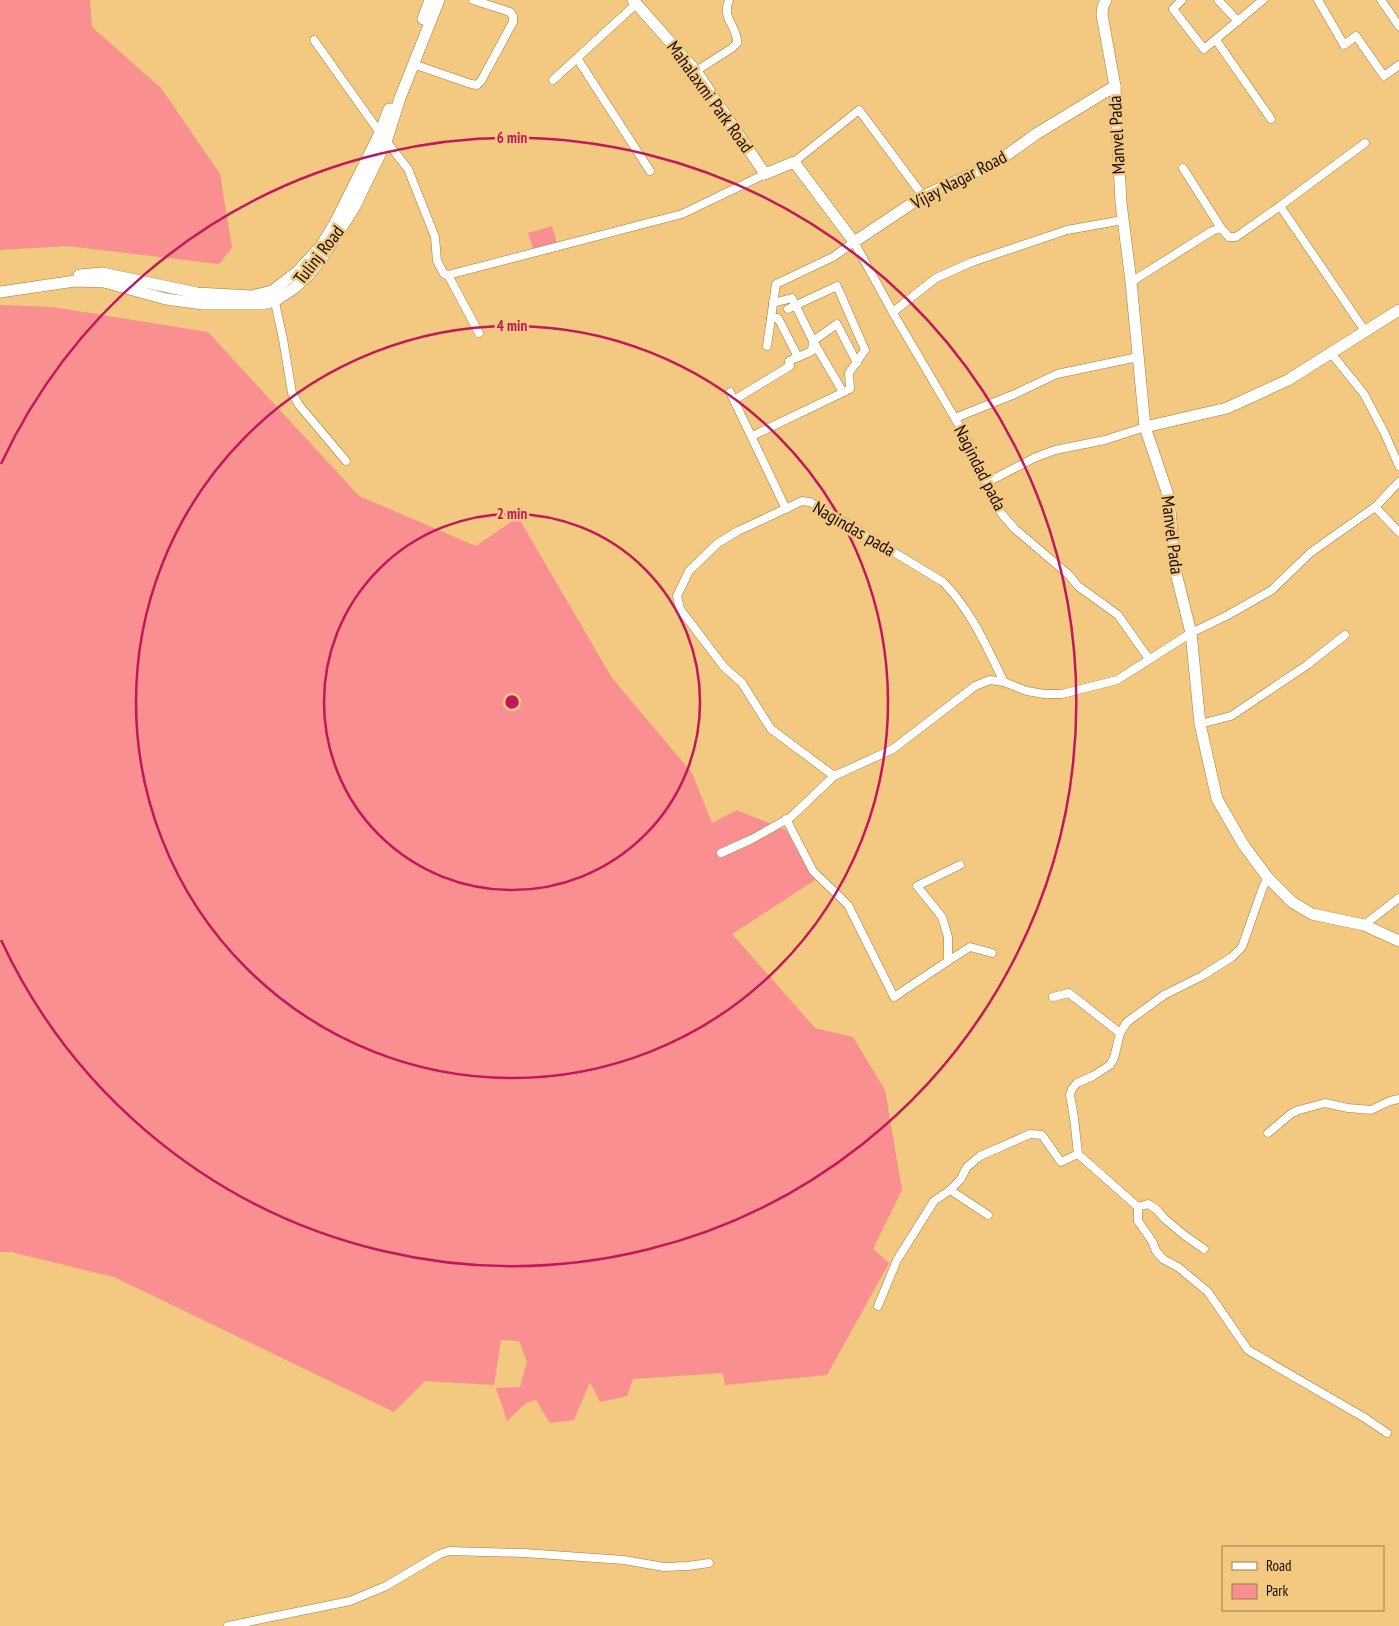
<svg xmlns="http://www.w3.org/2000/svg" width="1399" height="1626" font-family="'PT Sans Narrow',sans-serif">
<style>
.green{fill:#f98f90}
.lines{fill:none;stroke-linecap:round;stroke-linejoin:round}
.street-casing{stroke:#a47c35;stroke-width:9}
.secondary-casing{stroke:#a47c35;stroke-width:12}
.street{stroke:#fff;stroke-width:8}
.secondary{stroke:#fff;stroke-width:11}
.ring{fill:none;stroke:#c2185b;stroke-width:2.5}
.labels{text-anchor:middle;stroke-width:5;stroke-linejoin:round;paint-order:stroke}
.street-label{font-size:18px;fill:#190d00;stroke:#f3c881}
.centre{fill:#c2185b;stroke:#f3c881;stroke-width:2.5}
.ring-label{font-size:15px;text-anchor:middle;font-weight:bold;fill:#c2185b;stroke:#f3c881;stroke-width:5;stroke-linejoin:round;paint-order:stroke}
</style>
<rect width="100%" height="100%" fill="#f3c881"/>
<!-- green -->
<g class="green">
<path d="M0 0H90L92 27 161 88 220 174 232 248 219 264 67 246 0 250Z"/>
<path d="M552 226 557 244 533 249 528 233Z"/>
<path d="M0 305 52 307 208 332 359 496 476 546 518 517 612 678 692 773 712 823 737 810 786 830 815 880 732 934 815 1028 853 1037 885 1090 902 1190 873 1249 889 1263 827 1375 725 1385 723 1373 633 1379 627 1396 600 1402 590 1382 574 1420 550 1423 536 1400 526 1403 507 1421 496 1388 520 1387 527 1362 519 1341 501 1340 494 1385 425 1381 394 1412 114 1277 11 1252H0Z"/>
</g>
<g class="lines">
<!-- street casing -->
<g class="street-casing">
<g id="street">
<path d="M1182 0 1173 9 1204 49 1263 0"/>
<path d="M1218 0 1238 21"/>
<path d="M1318 0 1344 45 1356 36 1384 76 1399 65"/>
<path d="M1381 0 1399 26"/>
<path d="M314 40 380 133 408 169 435 237 437 261 444 274 448 275 682 214 765 174"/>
<path d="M1216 40 1271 119"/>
<path d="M577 58 650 171"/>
<path d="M413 64 471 84 477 85 481 81 513 22V16L510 12 473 0"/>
<path d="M696 71 732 48 737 43C738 26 721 20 729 0"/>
<path d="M553 80 636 4"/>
<path d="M794 162 859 110 923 196"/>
<path d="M1183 168 1221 228"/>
<path d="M1280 206 1365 331"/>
<path d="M448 275 479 333"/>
<path d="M1131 282 1212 231 1221 228 1229 237H1236L1280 206 1365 143"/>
<path d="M274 298 283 339 292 393 299 405 346 461"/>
<path d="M773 303 792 298 813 341 843 392"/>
<path d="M893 312 936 278 972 262 1067 230 1123 220"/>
<path d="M771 318H778L798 357"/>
<path d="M767 346 776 284 833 257 854 242 896 318 963 432 1001 513 1015 529 1069 575 1078 586 1118 615 1149 659"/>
<path d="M1331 353 1364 394 1385 434 1399 466"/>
<path d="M730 392 786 509"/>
<path d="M734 400 790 366 789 361 812 351 813 341 837 324 857 363"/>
<path d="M955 418 1015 394 1057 374 1138 357"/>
<path d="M752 436 850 389 849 373 865 350 837 286 788 309"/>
<path d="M988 482 1034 458 1055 450 1105 440 1145 427"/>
<path d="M1375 507 1399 532"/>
<path d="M1200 724 1231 716 1307 665 1345 635"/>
<path d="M834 776 771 729 742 683 724 667 680 609 677 596 689 571 718 543 738 531 802 501 810 502 823 509 943 582C971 610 986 646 1004 682"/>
<path d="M786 819 813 871 848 905 894 997 948 961V937L942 917 917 886 960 865"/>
<path d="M721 853 752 839 791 817 834 776 893 749 975 686 990 680 1004 682 1027 691 1044 694H1062L1117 680 1191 633 1228 615 1272 590 1310 553 1375 507 1399 482"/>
<path d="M1364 925 1399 898"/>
<path d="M948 961 970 947 992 953"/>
<path d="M1053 997 1069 993 1120 1033"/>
<path d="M1268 1133 1292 1113 1299 1110 1325 1103 1348 1108 1371 1110 1390 1101 1399 1099"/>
<path d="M950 1190 988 1215"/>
<path d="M1138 1207V1221L1152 1241 1156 1251 1163 1259 1178 1267 1208 1292 1248 1350 1365 1418 1387 1433"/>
<path d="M1204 1249 1184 1235 1165 1219 1156 1209 1148 1204 1138 1207 1078 1154 1074 1118 1070 1095 1072 1089 1077 1083 1093 1076 1110 1065 1114 1058 1120 1033 1127 1022 1164 995 1202 976 1232 957 1242 947 1263 887 1268 878"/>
<path d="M878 1306 897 1260 934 1201 950 1190 960 1180 967 1167 980 1156 1030 1134 1042 1135 1061 1162 1078 1154"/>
<path d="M228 1626 350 1601 386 1586 440 1554 449 1551 524 1553 624 1560 664 1567 688 1566 709 1563"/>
</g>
</g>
<!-- secondary casing -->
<g class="secondary-casing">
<g id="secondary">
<path d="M633 0 696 71 765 174 794 162 854 242 923 196 985 168 1000 160 1036 134 1115 86"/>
<path d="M1106 0 1103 6 1102 15 1115 86 1121 203 1131 282 1145 427 1169 498 1175 569 1191 633 1200 724 1217 799 1243 844 1268 878 1292 902 1312 914 1364 925 1399 941"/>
<path d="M423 19 430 0"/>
<path d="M79 275 102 273 197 293 251 296 272 291 298 271 321 246 336 221 380 133 389 109"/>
<path d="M0 292 75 281 104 282 166 299 203 304H261L275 301 293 289 307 277 322 258 354 208 386 142 400 98 439 0"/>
<path d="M1145 427 1227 408 1288 380 1399 310"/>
</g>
</g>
<!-- street -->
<use href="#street" class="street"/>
<!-- secondary -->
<use href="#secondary" class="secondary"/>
</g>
<!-- distance rings -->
<g class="ring">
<circle cx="512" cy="702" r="188"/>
<circle cx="512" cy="702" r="376"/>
<path d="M1 464A564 564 0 1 1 1 940"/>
</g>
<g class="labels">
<!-- street labels -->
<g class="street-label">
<text transform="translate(710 97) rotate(54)" y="6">Mahalaxmi Park Road</text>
<text transform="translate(1117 135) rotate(-93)" y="6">Manvel Pada</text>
<text transform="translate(959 180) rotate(-28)" y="6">Vijay Nagar Road</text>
<text transform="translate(319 255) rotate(-52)" y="6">Tulinj Road</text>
<text transform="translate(980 468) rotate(63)" y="6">Nagindad pada</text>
<text transform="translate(854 529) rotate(30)" y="6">Nagindas pada</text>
<text transform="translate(1172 535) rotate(83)" y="6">Manvel Pada</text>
</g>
</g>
<circle cx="512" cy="702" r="8" class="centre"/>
<g class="ring-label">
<text x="512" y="143">6 min</text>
<text x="512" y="331">4 min</text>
<text x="512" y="519">2 min</text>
</g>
<!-- legend -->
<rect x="1222" y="1546" width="162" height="65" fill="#f3c881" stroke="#9c7d4d"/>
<rect x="1232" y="1562" width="25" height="8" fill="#ffffff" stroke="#9c7d4d"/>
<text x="1266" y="1571" font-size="15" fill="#190d00">Road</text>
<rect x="1232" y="1584" width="25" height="15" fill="#f98f90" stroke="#9c7d4d"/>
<text x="1266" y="1596" font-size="15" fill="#190d00">Park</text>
</svg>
